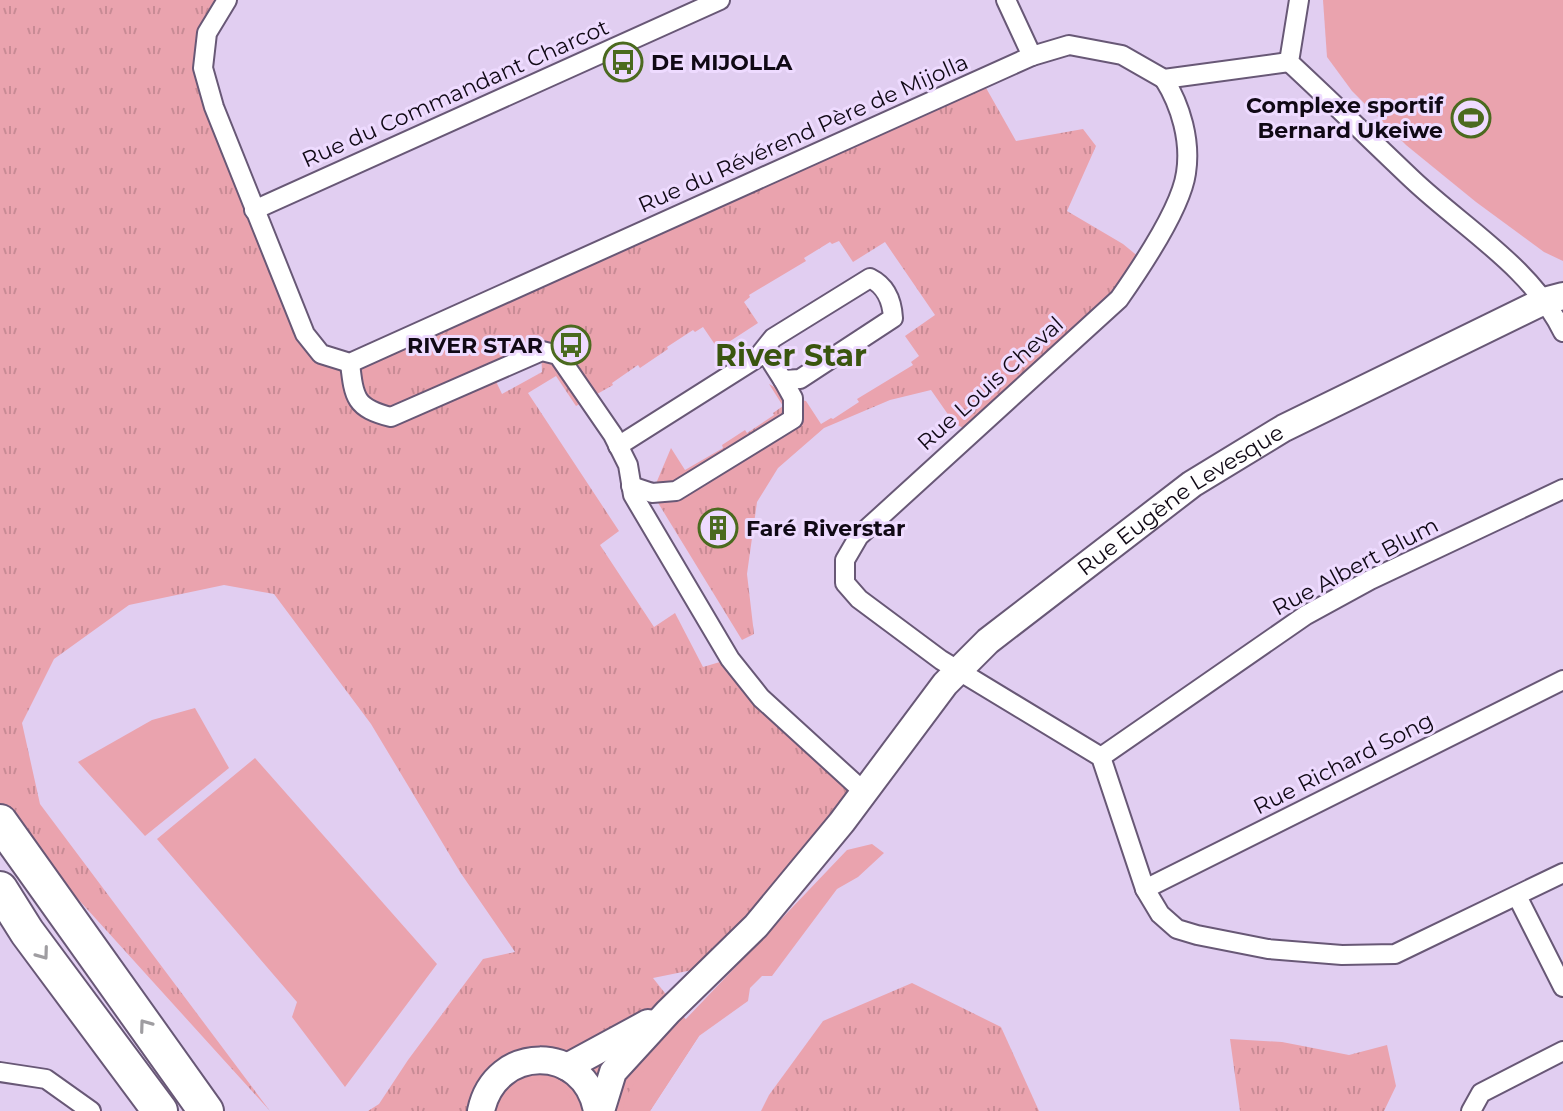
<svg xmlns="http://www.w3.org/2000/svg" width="1563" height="1111" font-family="Montserrat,sans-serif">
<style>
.grass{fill:url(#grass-tufts);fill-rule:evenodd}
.garden{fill:#eaa3ae}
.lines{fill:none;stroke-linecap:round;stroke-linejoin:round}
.street-casing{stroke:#685876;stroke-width:22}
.secondary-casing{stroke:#685876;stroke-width:30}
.highway-casing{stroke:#685876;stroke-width:38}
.street{stroke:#fff;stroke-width:18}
.secondary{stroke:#fff;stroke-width:26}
.highway{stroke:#fff;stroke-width:34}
.oneway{stroke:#9f9da1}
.labels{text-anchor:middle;stroke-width:6;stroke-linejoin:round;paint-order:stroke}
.poi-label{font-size:22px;font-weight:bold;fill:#100915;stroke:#eedbff;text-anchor:start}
.street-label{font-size:22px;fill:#100915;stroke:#eedbff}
.district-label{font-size:30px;font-weight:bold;fill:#3a550f;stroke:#eedbff}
</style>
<defs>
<pattern id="grass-tufts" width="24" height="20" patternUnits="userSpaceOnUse" patternTransform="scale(2)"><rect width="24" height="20" fill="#eaa3ae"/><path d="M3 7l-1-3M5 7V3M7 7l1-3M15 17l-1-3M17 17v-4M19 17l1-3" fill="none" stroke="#c88b95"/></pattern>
</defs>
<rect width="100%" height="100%" fill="#e1cef1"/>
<!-- grass -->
<g class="grass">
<path d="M0 0H227L203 68 305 334 350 363 981 79 1016 141 1083 129 1096 146 1067 211 1123 244 1145 262 972 433 954 423 931 390 890 400 824 428 778 468 757 502 747 574 754 634 742 640 652 493 671 448 685 470 723 448 722 445 745 430 747 433 774 415 773 413 783 406 769 384 793 398 806 401 821 424 831 418 833 419 859 402 857 399 913 365 911 362 919 356 905 336 935 315 885 242 853 262 839 241 832 244 830 242 804 258 806 261 749 295 750 297 744 302 758 323 718 349 703 327 695 332 693 330 667 347 668 349 640 368 638 365 612 383 613 385 576 406 556 376 528 393 619 531 600 545 654 627 675 613 703 667 730 659 856 785 717 965 653 978 699 1036 650 1111H368L379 1104 408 1060 483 959 515 952 460 872 371 724 274 594 224 585 129 605 54 659 22 723 40 804 270 1111 0 813ZM541 351 542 372 502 394 492 373Z"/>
<path d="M912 983 1001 1027 1039 1111H761L769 1095 823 1021Z"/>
<path d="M1230 1039 1282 1042 1349 1055 1387 1045 1396 1086 1384 1111H1240Z"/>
</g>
<!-- garden -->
<g class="garden">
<path d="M1323 0H1563V261L1544 252 1476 202 1406 145 1352 91 1327 57Z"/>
<path d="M195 708 229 768 145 836 78 762 152 720Z"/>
<path d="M255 758 437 964 345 1087 292 1017 297 1002 157 839Z"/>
<path d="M872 844 884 853 858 877 837 889 772 976H762L750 988 748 1001 699 1036 650 1111H623L625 1098 637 1079 684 1021 847 850Z"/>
<path d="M540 1080C560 1084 570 1093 577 1111H499C506 1091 519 1082 540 1080Z"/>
</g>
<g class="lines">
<!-- street casing -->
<g class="street-casing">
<g id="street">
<path d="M227 0 207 33 203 68 214 107 305 334 321 354 350 363 1032 56 1069 45 1122 55 1164 79 1289 62"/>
<path d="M1006 0 1032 56"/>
<path d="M1299 0 1289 62C1331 101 1372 141 1413 180 1464 228 1532 268 1563 332"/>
<path d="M1164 79C1181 106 1191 141 1186 173 1181 209 1140 269 1119 299L859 536 845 560V583L859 599 941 660 1101 757 1145 889 1160 914 1177 929 1197 935 1268 949 1342 955 1395 954 1563 873"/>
<path d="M254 210 720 0"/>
<path d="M350 363C354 398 355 408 391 417L542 351 558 355 613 435 628 465 633 495 730 659 761 698 863 791"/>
<path d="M618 446 757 358 773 338 870 278C886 286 892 300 893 318L800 379 783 380 764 350"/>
<path d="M631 486 652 493 676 491 793 419V398L783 380"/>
<path d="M1101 757 1306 615 1370 580 1563 489"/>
<path d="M1145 889 1563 680"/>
<path d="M1517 896 1563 987"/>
<path d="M0 1072 46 1079 91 1111"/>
<path d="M1471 1111 1481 1093 1563 1051"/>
</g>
</g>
<!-- secondary casing -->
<g class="secondary-casing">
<g id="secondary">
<path d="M567 1067 648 1023"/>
<path d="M481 1111C495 1044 585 1043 597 1111"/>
<path id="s1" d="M601 1111 613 1072 668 1012 756 926 842 822 945 684 988 641 1192 484 1284 428 1544 301 1563 296"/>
</g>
</g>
<!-- highway casing -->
<g class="highway-casing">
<g id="highway">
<path d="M0 822 206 1111"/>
<path d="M0 889 27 932 160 1111"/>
</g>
</g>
<!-- street -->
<use href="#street" class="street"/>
<!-- secondary -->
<use href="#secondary" class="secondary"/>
<!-- highway -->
<use href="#highway" class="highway"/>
</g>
<!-- one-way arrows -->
<defs><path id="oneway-chevron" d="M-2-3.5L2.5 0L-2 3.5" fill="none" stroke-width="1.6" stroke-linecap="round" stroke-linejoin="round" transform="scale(2)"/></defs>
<g class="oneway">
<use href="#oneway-chevron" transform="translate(43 954) rotate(54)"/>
<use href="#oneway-chevron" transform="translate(145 1025) rotate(-126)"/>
</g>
<!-- icons -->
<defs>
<g id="bus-ring" transform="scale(2)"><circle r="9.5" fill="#eedbff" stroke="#4b6a1f" stroke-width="1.5"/><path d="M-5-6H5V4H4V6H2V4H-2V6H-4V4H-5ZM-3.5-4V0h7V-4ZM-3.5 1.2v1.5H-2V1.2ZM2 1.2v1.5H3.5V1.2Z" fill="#4b6a1f"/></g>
<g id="stadium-ring" transform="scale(2)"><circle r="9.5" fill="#eedbff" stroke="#4b6a1f" stroke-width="1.5"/><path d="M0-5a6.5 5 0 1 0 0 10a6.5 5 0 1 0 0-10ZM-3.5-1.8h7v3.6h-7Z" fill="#4b6a1f"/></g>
<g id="building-ring" transform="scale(2)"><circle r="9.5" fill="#eedbff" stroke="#4b6a1f" stroke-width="1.5"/><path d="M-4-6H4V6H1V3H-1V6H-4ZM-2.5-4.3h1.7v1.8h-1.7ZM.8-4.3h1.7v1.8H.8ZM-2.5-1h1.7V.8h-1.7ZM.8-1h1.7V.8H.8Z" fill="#4b6a1f"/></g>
</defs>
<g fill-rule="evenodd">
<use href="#bus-ring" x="623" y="62"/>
<use href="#stadium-ring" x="1471" y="118"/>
<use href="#bus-ring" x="571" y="345"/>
<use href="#building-ring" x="718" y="528"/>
</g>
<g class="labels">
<!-- poi labels -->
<g class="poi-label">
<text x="651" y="70">DE MIJOLLA</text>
<text x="1443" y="113" text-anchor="end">Complexe sportif<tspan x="1443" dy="25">Bernard Ukeiwe</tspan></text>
<text x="543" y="353" text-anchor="end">RIVER STAR</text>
<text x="746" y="536">Faré Riverstar</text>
</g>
<!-- street labels -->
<g class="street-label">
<text transform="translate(455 93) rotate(-24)" y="8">Rue du Commandant Charcot</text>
<text transform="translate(803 133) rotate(-24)" y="8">Rue du Révérend Père de Mijolla</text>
<text transform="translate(990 383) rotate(-42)" y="8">Rue Louis Cheval</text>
<text dy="8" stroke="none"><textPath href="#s1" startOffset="852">Rue Eugène Levesque</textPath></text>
<text transform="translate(1355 566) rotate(-28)" y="8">Rue Albert Blum</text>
<text transform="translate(1343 763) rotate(-27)" y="8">Rue Richard Song</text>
</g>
<!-- district labels -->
<g class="district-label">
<text x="791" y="366">River Star</text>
</g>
</g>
</svg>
